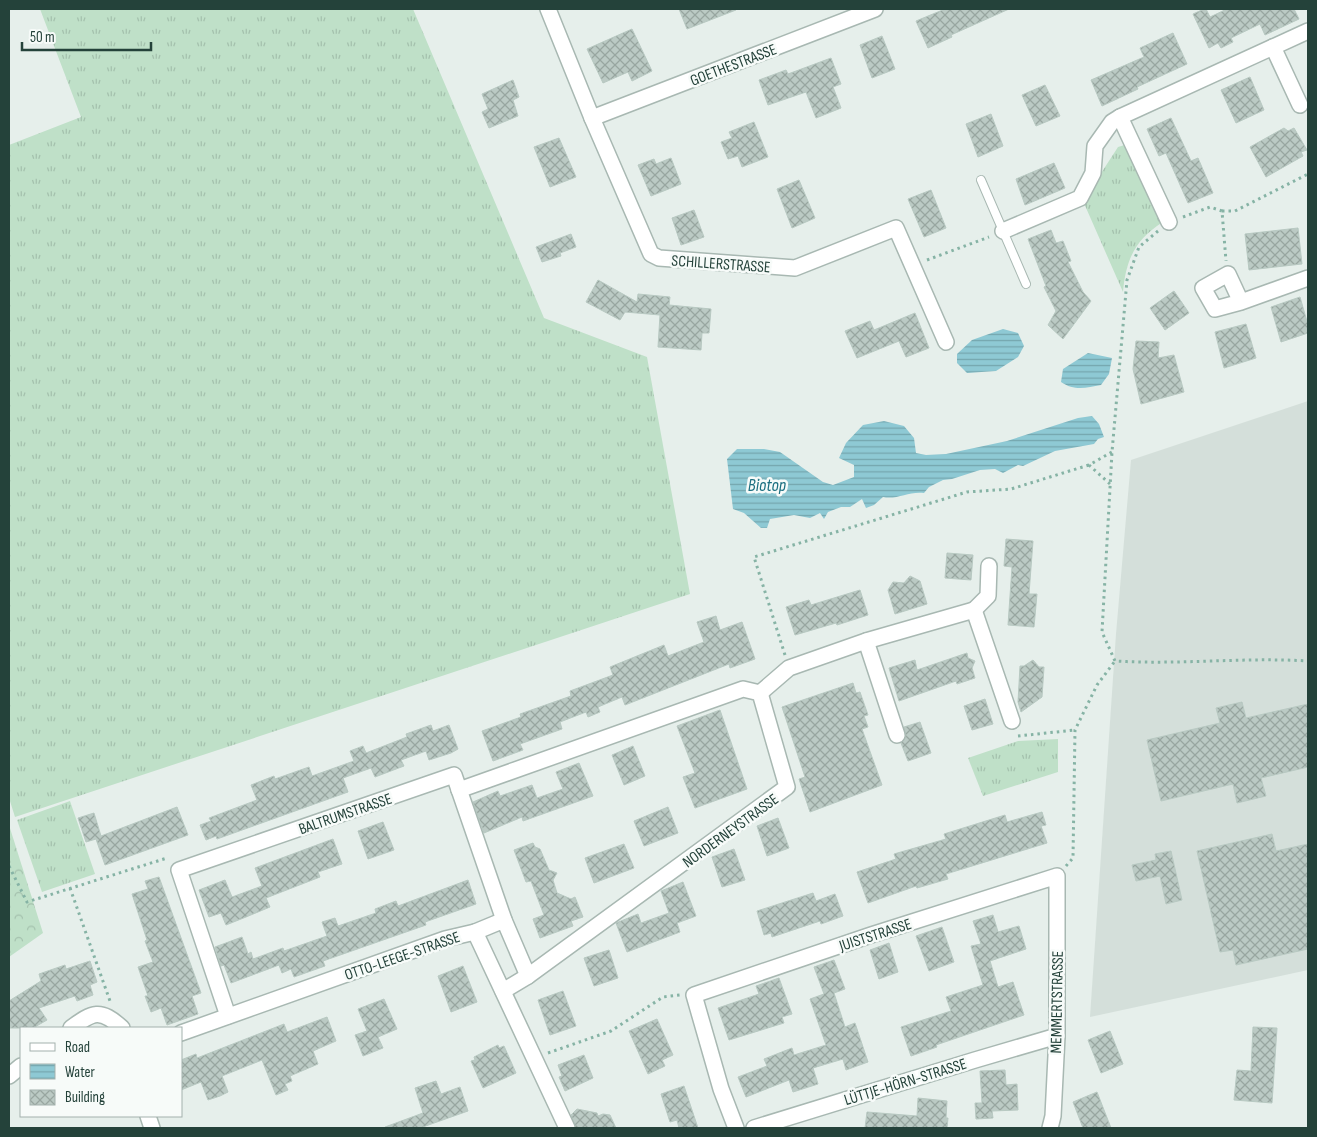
<svg xmlns="http://www.w3.org/2000/svg" width="1317" height="1137" font-family="'Sofia Sans Condensed',sans-serif">
<style>
.built{fill:#d4dfda}
.grass{fill:url(#grass-tufts)}
.forest{fill:url(#forest-crowns)}
.water{fill:url(#water-rules)}
.building{fill:url(#building-cross-hatch);stroke:#b8c9c2}
.lines{fill:none;stroke-linecap:round;stroke-linejoin:round}
.service-casing{stroke:#a8b8b2;stroke-width:10}
.minor-casing{stroke:#a8b8b2;stroke-width:18}
.path{stroke:#86b3a5;stroke-width:3;stroke-dasharray:2.5 4;stroke-linecap:butt}
.service{stroke:#fff;stroke-width:8}
.minor{stroke:#fff;stroke-width:15}
.labels{text-anchor:middle;stroke-width:5;stroke-linejoin:round;paint-order:stroke}
.street-label{font-size:16px;fill:#24423a;stroke:#f7fbf9}
.water-label{font-size:18px;font-style:italic;fill:#1c6f80;stroke:#f7fbf9}
</style>
<defs>
<pattern id="grass-tufts" width="24" height="20" patternUnits="userSpaceOnUse" patternTransform="scale(1.25)"><rect width="24" height="20" fill="#bfe0c8"/><path d="M3 7l-1-3M5 7V3M7 7l1-3M15 17l-1-3M17 17v-4M19 17l1-3" fill="none" stroke="#a4c1ad"/></pattern>
<pattern id="forest-crowns" width="20" height="18" patternUnits="userSpaceOnUse" patternTransform="scale(1.25)"><rect width="20" height="18" fill="#bfe0c8"/><path d="M2 6a3 3 0 1 1 6 0M12 15a3 3 0 1 1 6 0" fill="none" stroke="#a4c1ad"/></pattern>
<pattern id="water-rules" width="6" height="5" patternUnits="userSpaceOnUse" patternTransform="scale(1.25)"><rect width="6" height="5" fill="#8ec9d4"/><path d="M0 2.5h6" fill="none" stroke="#74a5ad"/></pattern>
<pattern id="building-cross-hatch" width="8" height="8" patternUnits="userSpaceOnUse" patternTransform="scale(1.25)"><rect width="8" height="8" fill="#bbcac4"/><path d="M0 0l8 8M0 8l8-8" fill="none" stroke="#98a6a0"/></pattern>
</defs>
<rect width="100%" height="100%" fill="#e6efeb"/>
<!-- built -->
<path class="built" d="M1308 401V970L1090 1017 1116 634 1131 460Z"/>
<!-- grass -->
<g class="grass">
<path d="M40 9H413L544 318 647 357 690 594 15 817 9 798V145L81 117Z"/>
<path d="M1128 144 1163 222C1135 240 1126 259 1123 292L1083 201 1118 147Z"/>
<path d="M1058 739V772L983 796 968 758 1018 741Z"/>
<path d="M70 801 95 874 42 892 17 820Z"/>
</g>
<!-- forest -->
<path class="forest" d="M9 825 43 933 9 957Z"/>
<!-- water -->
<g class="water">
<path d="M1003 329 1018 333 1024 346 1018 357 996 371 967 373 957 363V354L972 340Z"/>
<path d="M1088 353 1112 358 1109 374 1101 385C1086 388 1074 391 1061 382L1063 369Z"/>
<path d="M1092 416 1099 424 1104 437 1098 439 1094 444 1055 451 1023 466 1018 465 1003 473 995 469 980 470 952 479 943 480 929 487 924 493C909 491 897 500 883 497L874 505 866 508 862 499 850 507H841L828 512 824 519 820 513 810 518 794 515 770 519 767 528H761L744 513 733 509 727 459 737 449H764L780 452 823 482 833 485 854 477V465L839 458 846 443 863 425 884 421 904 426 914 438 916 453 926 455 946 454 1007 441 1078 418Z"/>
</g>
<!-- building -->
<g class="building">
<path d="M679 9H736V10L687 29Z"/>
<path d="M945 9H1009L951 35 952 37 928 48 916 21Z"/>
<path d="M1204 9H1206L1210 17 1227 9H1294L1299 19 1265 35 1260 24 1231 38 1233 42 1221 48 1218 43 1209 48 1193 14Z"/>
<path d="M632 29 652 71 632 81 628 72 603 83 587 49Z"/>
<path d="M1173 33 1187 64 1137 87 1138 89 1102 106 1091 80 1144 57 1140 48Z"/>
<path d="M882 36 895 69 872 78 860 45Z"/>
<path d="M831 58 841 84 833 87 841 108 816 118 806 92 768 105 759 80 786 70 788 74Z"/>
<path d="M1250 77 1264 110 1236 123 1221 90Z"/>
<path d="M513 80 519 97 513 100 518 116 489 128 482 112 488 109 482 94Z"/>
<path d="M1045 85 1060 116 1036 126 1022 95Z"/>
<path d="M991 114 1003 146 978 157 966 124Z"/>
<path d="M1171 118 1191 161 1198 158 1213 193 1188 203 1166 153 1159 156 1147 129Z"/>
<path d="M754 122 768 157 742 167 738 156 728 159 721 142 732 138 729 132Z"/>
<path d="M1284 128 1288 131 1294 128 1307 150 1301 152 1303 156 1266 177 1250 147Z"/>
<path d="M559 138 576 177 550 187 534 147Z"/>
<path d="M671 158 681 184 651 196 638 165 654 159 656 164Z"/>
<path d="M1054 163 1065 188 1025 205 1016 179Z"/>
<path d="M799 180 815 218 792 228 777 189Z"/>
<path d="M931 190 946 228 924 237 908 199Z"/>
<path d="M694 210 704 237 681 245 672 218Z"/>
<path d="M1298 228 1302 264 1249 270 1245 234Z"/>
<path d="M1051 230 1056 243 1063 241 1071 261 1068 262 1083 292 1091 301 1063 339 1048 325 1056 311 1044 287 1046 286 1028 239Z"/>
<path d="M571 234 576 247 560 253 561 256 542 262 536 247Z"/>
<path d="M598 280 637 302 638 294 670 297 669 305 711 309 709 333H702L701 350 658 347 660 315 625 312 620 320 586 302Z"/>
<path d="M1174 291 1189 313 1165 330 1150 308Z"/>
<path d="M1300 297 1308 325V333L1281 342 1271 307Z"/>
<path d="M915 313 929 348 906 357 899 341 857 358 845 331 870 321 874 330Z"/>
<path d="M1246 324 1256 358 1224 368 1215 332Z"/>
<path d="M1136 341 1159 342 1158 358 1174 355 1184 392 1141 404 1133 369Z"/>
<path d="M1006 539 1033 541 1029 594H1037L1034 627 1008 625 1012 567 1004 566Z"/>
<path d="M947 553 973 555 971 580 945 578Z"/>
<path d="M910 576 920 581 927 604 895 614 888 590 893 582 904 583Z"/>
<path d="M860 590 868 615 837 625 836 623 795 635 786 607 809 600 811 605Z"/>
<path d="M716 616 720 630 742 622 755 659 730 668 729 664 625 705 622 697 598 707 600 712 588 717 586 712 560 722 562 729 520 744 523 750 493 761 482 731 521 717 520 714 571 696 570 691 613 675 610 667 664 645 668 656 704 642 697 622Z"/>
<path d="M967 653 968 658 975 661 972 668 975 678 957 684 956 681 899 701 889 668 915 660 917 670Z"/>
<path d="M1033 660 1039 667H1044L1042 697 1021 712 1018 702 1020 666H1024Z"/>
<path d="M853 683 856 693 860 692 868 715 864 716 868 727 862 729 882 785 810 812 799 779 805 777 782 707Z"/>
<path d="M985 699 993 724 972 730 964 706Z"/>
<path d="M1242 702 1246 718 1308 704V767L1261 778 1266 796 1237 803 1233 784 1161 801 1147 740 1220 723 1216 708Z"/>
<path d="M720 710 747 789 695 808 683 777 695 773 677 726Z"/>
<path d="M920 722 931 753 908 761 901 743 906 736 904 727Z"/>
<path d="M431 725 433 731 449 725 458 749 451 753 429 760 426 751 401 760 404 766 375 777 371 768 343 778 348 792 217 839 216 836 206 840 200 825 211 821 209 818 257 800 251 785 274 776 275 779 309 767 312 776 354 761 350 751 363 746 366 753 407 737 406 734Z"/>
<path d="M633 746 645 776 624 785 612 755Z"/>
<path d="M579 763 593 796 523 821 522 817 484 833 473 802 498 791 500 796 532 785 537 798 563 789 556 772Z"/>
<path d="M177 807 188 835 105 865 96 839 86 842 78 818 94 813 101 836Z"/>
<path d="M668 807 678 833 644 846 634 821Z"/>
<path d="M1042 812 1046 825 1041 826 1047 843 946 874 948 879 917 888 916 886 868 903 857 872 896 859 894 854 946 839 944 834 1005 815 1007 822Z"/>
<path d="M778 818 789 848 767 856 757 826Z"/>
<path d="M383 822 394 850 368 859 358 831Z"/>
<path d="M1272 834 1276 851 1308 844V949L1236 965 1233 950 1220 952 1197 851Z"/>
<path d="M333 839 342 864 318 872 320 877 266 898 270 907 246 917 226 925 221 913 209 917 199 890 225 880 232 897 262 886 255 868Z"/>
<path d="M533 843 535 847 540 849 549 870 557 873 553 880 557 893 571 899 575 897 583 917 571 921 573 926 540 938 533 919 544 915 531 881 526 882 514 850Z"/>
<path d="M624 844 634 868 594 883 585 858Z"/>
<path d="M734 849 745 880 722 887 712 857Z"/>
<path d="M1171 851 1182 900 1166 904 1160 876 1136 881 1132 865 1156 860 1155 854Z"/>
<path d="M159 877 201 993 192 996 198 1014 167 1025 161 1008 151 1012 145 996H148L138 967 153 962 145 941 147 940 132 894 148 889 145 881Z"/>
<path d="M468 880 476 904 425 922 426 925 323 961 325 966 294 977 291 969 282 973 279 965 231 983 224 965 221 966 215 947 242 937 248 954 251 952 253 959 283 948 284 951 327 936 322 922 335 918 338 926 376 913 375 909 396 901 398 906Z"/>
<path d="M683 882 696 916 677 923 680 932 627 952 616 923 638 914 641 923 669 913 661 891Z"/>
<path d="M813 893 816 901 835 894 843 916 821 924 820 921 772 937 771 933 764 935 757 911Z"/>
<path d="M993 915 998 932 1019 926 1026 949 990 961 998 987 1013 982 1024 1015 936 1045 937 1047 911 1056 901 1027 951 1011 946 997 983 985 971 946 981 944 973 921Z"/>
<path d="M942 927 954 962 929 971 916 936Z"/>
<path d="M889 943 898 972 879 979 870 950Z"/>
<path d="M609 950 618 978 594 986 584 958Z"/>
<path d="M834 960 845 989 834 993 845 1027 855 1023 868 1062 846 1070 843 1059 813 1068 818 1084 793 1092 789 1080 746 1097 738 1077 767 1066 764 1059 792 1048 794 1055 826 1045 810 999 824 994 814 967Z"/>
<path d="M90 961 97 982 90 985 93 995 77 1001 75 996 39 1008 47 1020 33 1028H9V1001L41 981 39 974 65 965 66 969Z"/>
<path d="M463 966 477 1002 451 1012 438 976Z"/>
<path d="M779 978 792 1014 782 1017 784 1023 729 1040 718 1008 759 994 756 986Z"/>
<path d="M563 991 576 1026 550 1035 538 1000Z"/>
<path d="M384 999 397 1029 378 1037 383 1048 363 1056 355 1035 367 1031 358 1009Z"/>
<path d="M327 1017 336 1041 313 1051 318 1064 290 1076 292 1081 285 1084 288 1090 276 1095 262 1060 222 1076 228 1092 220 1096 208 1100 201 1082 181 1090V1060L196 1054 197 1058 284 1024 287 1032Z"/>
<path d="M657 1019 673 1055 662 1060 665 1066 648 1074 629 1031Z"/>
<path d="M1253 1027 1277 1028 1272 1103 1234 1100 1237 1070 1251 1071Z"/>
<path d="M1110 1031 1123 1064 1101 1073 1088 1040Z"/>
<path d="M498 1045 499 1048 504 1046 516 1073 483 1088 471 1061 475 1060 474 1057Z"/>
<path d="M584 1055 593 1078 565 1091 559 1077 562 1076 558 1065Z"/>
<path d="M1005 1070 1006 1085 1017 1084 1018 1110 992 1111 993 1118 976 1119 975 1103H982L980 1071Z"/>
<path d="M436 1081 441 1094 460 1087 468 1111 420 1128H385V1127L423 1113 415 1088Z"/>
<path d="M684 1086 698 1128H679L677 1120 670 1122 661 1094Z"/>
<path d="M1097 1092 1111 1128H1083L1073 1102Z"/>
<path d="M918 1098 947 1101 946 1118H948L947 1128H865L867 1112 917 1116Z"/>
<path d="M577 1109 597 1113 598 1116 603 1114 610 1115 616 1128H576L571 1115Z"/>
</g>
<g class="lines">
<!-- service casing -->
<g class="service-casing">
<path id="service" d="M981 180 1026 284"/>
</g>
<!-- minor casing -->
<g class="minor-casing">
<g id="minor">
<path d="M548 9 592 118 651 254 659 258 795 268 896 228 946 342"/>
<path d="M1273 47 1300 105"/>
<path d="M1120 117 1169 222"/>
<path d="M592 118 875 9"/>
<path d="M1003 231 1080 198 1093 173 1095 146 1112 122 1120 117 1308 31"/>
<path d="M1241 302 1228 274 1203 288 1215 309 1241 302 1308 278"/>
<path d="M974 610 988 596 989 566"/>
<path d="M866 641 897 735"/>
<path d="M760 693 789 668 866 641 974 610 1012 721"/>
<path d="M459 790 743 689 760 693 787 787 528 976 503 991"/>
<path d="M475 932 504 920"/>
<path d="M228 1016 179 870 454 775 504 920 528 976"/>
<path d="M71 1028C93 1012 100 1008 122 1028"/>
<path d="M181 1033 445 939 475 932 567 1128"/>
<path d="M9 1076 21 1066"/>
<path d="M148 1116 152 1128"/>
<path d="M736 1128 721 1089 694 995 871 935 1057 876V1036L1053 1116 1050 1128"/>
<path d="M754 1128 975 1060 1057 1036"/>
</g>
</g>
<!-- path -->
<g class="path">
<path d="M1222 211H1235L1308 174"/>
<path d="M1183 217 1210 207 1222 211 1226 261"/>
<path d="M1158 231 1139 247 1127 280 1112 452 1102 632 1115 661C1179 665 1244 657 1308 661"/>
<path d="M927 260 989 237"/>
<path d="M1110 484 1089 465 1112 452"/>
<path d="M785 655 754 557 967 492 1011 489 1089 465"/>
<path d="M1018 736 1075 730"/>
<path d="M9 866 27 902 167 858 168 859"/>
<path d="M1066 866 1073 858 1075 730 1097 685 1115 661"/>
<path d="M70 888 110 1001"/>
<path d="M548 1053 611 1031 663 997 680 995"/>
</g>
<!-- service -->
<use href="#service" class="service"/>
<!-- minor -->
<use href="#minor" class="minor"/>
</g>
<g class="labels">
<!-- street labels -->
<g class="street-label">
<text transform="translate(733 64) rotate(-21)" y="6">GOETHESTRASSE</text>
<text transform="translate(721 263) rotate(4)" y="6">SCHILLERSTRASSE</text>
<text transform="translate(345 813) rotate(-19)" y="6">BALTRUMSTRASSE</text>
<text transform="translate(730 830) rotate(-36)" y="6">NORDERNEYSTRASSE</text>
<text transform="translate(875 934) rotate(-18)" y="6">JUISTSTRASSE</text>
<text transform="translate(402 955) rotate(-19)" y="6">OTTO-LEEGE-STRASSE</text>
<text transform="translate(1056 1002) rotate(-89)" y="6">MEMMERTSTRASSE</text>
<text transform="translate(905 1081) rotate(-17)" y="6">LÜTTJE-HÖRN-STRASSE</text>
</g>
<!-- water labels -->
<g class="water-label">
<text x="767" y="491">Biotop</text>
</g>
</g>
<!-- border -->
<rect width="1317" height="1137" fill="none" stroke="#24423a" stroke-width="20"/>
<!-- legend -->
<rect x="20" y="1027" width="162" height="90" fill="#f7fbf9" stroke="#a3b1ad"/>
<rect x="30" y="1043" width="25" height="8" fill="#ffffff" stroke="#a3b1ad"/>
<text x="65" y="1052" font-size="15" fill="#24423a">Road</text>
<rect x="30" y="1064" width="25" height="15" fill="url(#water-rules)" stroke="#a3b1ad"/>
<text x="65" y="1077" font-size="15" fill="#24423a">Water</text>
<rect x="30" y="1090" width="25" height="15" fill="url(#building-cross-hatch)" stroke="#a3b1ad"/>
<text x="65" y="1102" font-size="15" fill="#24423a">Building</text>
<!-- scale -->
<path d="M22 42v8h129v-8" fill="none" stroke="#24423a" stroke-width="2.5"/>
<text x="30" y="42" font-size="15" fill="#24423a" stroke="#f7fbf9" stroke-width="4" paint-order="stroke">50 m</text>
</svg>
